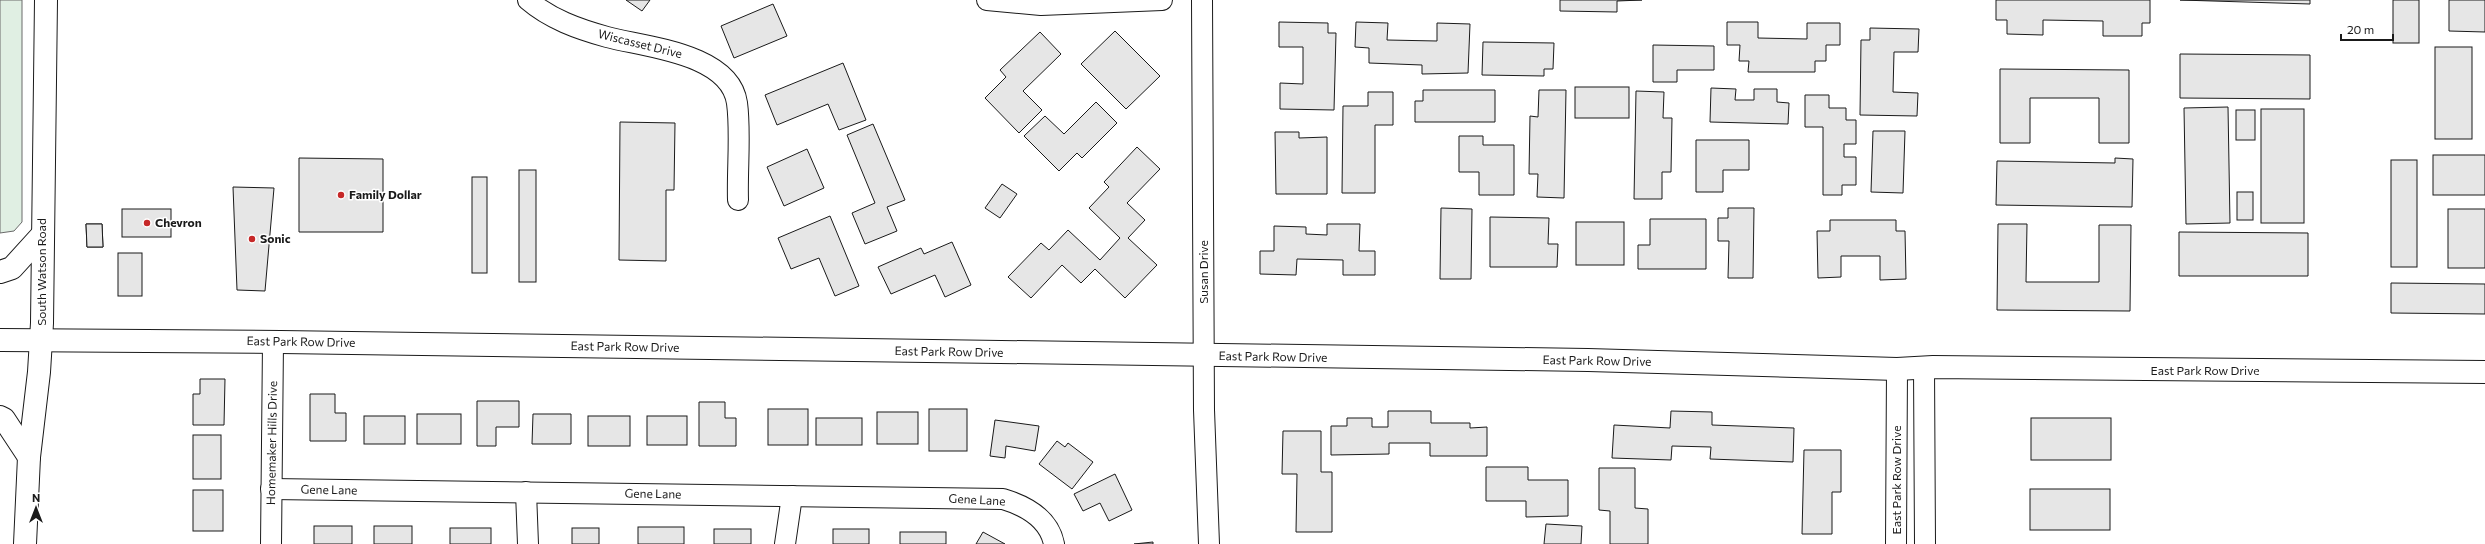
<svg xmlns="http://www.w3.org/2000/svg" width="2485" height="544" font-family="Commissioner,sans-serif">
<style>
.green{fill:#e0efe3;stroke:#6a6a6a}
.building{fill:#e6e6e6;stroke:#1a1a1a}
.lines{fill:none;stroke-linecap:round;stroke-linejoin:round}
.minor-casing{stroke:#1a1a1a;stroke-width:22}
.major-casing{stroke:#1a1a1a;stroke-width:24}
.minor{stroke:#fff;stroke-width:20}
.major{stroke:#fff;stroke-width:22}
.poi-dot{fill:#c62828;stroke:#fff;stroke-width:1.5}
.labels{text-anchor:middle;stroke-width:3;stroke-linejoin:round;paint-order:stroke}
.street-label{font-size:12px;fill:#1a1a1a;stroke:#fff}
.poi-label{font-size:12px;font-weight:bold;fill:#1a1a1a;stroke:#fff;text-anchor:start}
</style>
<rect width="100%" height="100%" fill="#fff"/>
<!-- green -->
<path class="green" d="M0 0H22V222L14 231 0 233Z"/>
<!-- building -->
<g class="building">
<path d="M626 0H650L642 11Z"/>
<path d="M1560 0H1642L1617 1V12L1560 11Z"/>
<path d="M1996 0H2150V23H2142V36H2103V21L2043 20V35L2007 34V20H1996Z"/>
<path d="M2180 0H2310V4Z"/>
<rect x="2393" y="0" width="26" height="43"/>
<path d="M2449 0H2485V32L2449 31Z"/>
<path d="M773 4 787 36 734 58 721 26Z"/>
<path d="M1279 22 1328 23V33H1336L1334 110 1280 109V83L1303 84V47H1279Z"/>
<path d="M1356 22 1388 23 1387 40 1437 41V23L1470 24 1468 73 1422 74V65L1369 63V48L1355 47Z"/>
<path d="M1727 22H1758V38L1807 39V23H1840V45H1826V61H1815V72H1748L1749 61H1739L1740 45H1727Z"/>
<path d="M1870 28 1919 29 1918 52H1894L1893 92 1918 93 1917 116 1860 115 1861 40H1870Z"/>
<path d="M1115 31 1160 76 1126 109 1081 64Z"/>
<path d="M1040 32 1061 54 1023 91 1042 110 1019 133 985 98 1006 77 1000 70Z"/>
<path d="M1483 42 1554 43 1553 69H1544V76L1482 75Z"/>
<path d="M1653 45 1714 46V70H1677V82H1653Z"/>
<rect x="2435" y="47" width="37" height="92"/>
<path d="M2180 54 2310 55V99L2180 98Z"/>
<path d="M843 63 866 120 839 130 828 104 777 125 765 95Z"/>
<path d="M2000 69 2129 70V143H2099V98H2030V143H2000Z"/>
<rect x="1575" y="87" width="54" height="31"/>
<path d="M1711 88 1736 89 1735 100H1754V89H1777V102L1789 103 1788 124 1710 122Z"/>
<path d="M1423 90H1495V122H1415V101H1423Z"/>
<path d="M1539 90H1566L1564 198 1537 197 1538 174H1529L1530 116 1538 117Z"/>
<path d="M1636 91 1664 92 1663 118H1672L1671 172H1662V199H1634Z"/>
<path d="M1368 92H1393V125H1375V193H1342L1343 106H1368Z"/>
<path d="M1805 95H1829V108H1846V120H1856V144H1844V157H1856V185H1842V195H1823V127H1805Z"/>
<path d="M1096 102 1117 123 1082 158 1077 153 1059 171 1024 136 1045 116 1064 134Z"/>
<path d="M2228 107 2230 223 2186 224 2184 108Z"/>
<rect x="2261" y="109" width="43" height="114"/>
<rect x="2236" y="110" width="19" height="30"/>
<path d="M620 122 675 123 674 190H666V261L619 260Z"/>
<path d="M873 124 905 200 887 207 897 231 865 244 852 213 875 203 847 135Z"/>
<path d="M1873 131H1905L1903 193 1871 192Z"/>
<path d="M1275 132H1299V138L1327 137V194H1276Z"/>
<path d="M1459 136H1483V145H1514V195H1479V172H1459Z"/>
<path d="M1696 140H1749V170H1723V192H1696Z"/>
<path d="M1137 147 1160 169 1127 203 1145 220 1128 238 1157 265 1125 298 1095 269 1081 283 1062 265 1031 298 1008 277 1041 243 1049 250 1068 230 1100 260 1120 238 1089 208 1109 187 1104 182Z"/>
<path d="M807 149 824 188 784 206 767 167Z"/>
<rect x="2433" y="155" width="52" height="40"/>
<path d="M299 158 383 159V232H299Z"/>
<path d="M2115 158 2133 159 2132 207 1996 205 1997 161 2115 163Z"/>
<rect x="2391" y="160" width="26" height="107"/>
<rect x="519" y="170" width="17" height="112"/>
<rect x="472" y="177" width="15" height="96"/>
<path d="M1002 184 1017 194 1000 218 985 208Z"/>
<path d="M233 187 274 188 265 291 237 290Z"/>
<rect x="2237" y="192" width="16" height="28"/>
<path d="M1441 208 1472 209 1471 279H1440Z"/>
<path d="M1728 208H1754L1753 278H1728L1729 241H1718V218H1728Z"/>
<rect x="122" y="209" width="49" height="28"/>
<rect x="2448" y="209" width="37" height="59"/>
<path d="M830 216 859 286 835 296 819 258 791 269 778 238Z"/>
<path d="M1490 217 1549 218 1548 244H1558L1557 267H1490Z"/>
<path d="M1650 219H1706V269H1638V245H1650Z"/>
<path d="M1830 220H1896V231H1905L1906 279 1880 280V256H1841V277L1818 278 1817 231H1830Z"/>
<rect x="1576" y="222" width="48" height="43"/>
<path d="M86 224H102L103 247H87Z"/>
<path d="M86 224H102L103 247H87Z"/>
<path d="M1327 224H1360L1359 251H1375V275H1343V260L1297 259 1296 275 1260 274V251H1274V226L1306 227V234L1327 235Z"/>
<path d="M1998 224H2027L2026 282H2099V225H2131L2130 311 1997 310Z"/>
<path d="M2179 232 2308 233V276H2179Z"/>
<path d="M952 242 971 285 945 297 935 275 891 294 878 267 921 248 924 254Z"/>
<rect x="118" y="253" width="24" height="43"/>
<path d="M2391 283 2485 284V314L2391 313Z"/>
<path d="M200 379H225L224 425H193V394H200Z"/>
<path d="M310 394H335V413H346V441H310Z"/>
<path d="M477 401H519V427H496V446H477Z"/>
<path d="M699 402H725V418H736V446H699Z"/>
<rect x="768" y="409" width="40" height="36"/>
<rect x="929" y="409" width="38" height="42"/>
<path d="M1388 411H1431V423H1470V428L1487 427V456H1430V443H1389V454L1331 455V426H1347V418H1372V427H1388Z"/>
<path d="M1671 411 1712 412V425L1794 428 1793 462 1710 459 1711 447 1672 446 1671 460 1612 458 1614 425 1670 428Z"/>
<rect x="877" y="412" width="41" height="32"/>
<rect x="417" y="414" width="44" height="30"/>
<path d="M533 414H571V444H532Z"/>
<rect x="364" y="416" width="41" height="28"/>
<rect x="588" y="416" width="42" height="30"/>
<rect x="647" y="416" width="40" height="29"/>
<rect x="816" y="418" width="46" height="27"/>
<rect x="2031" y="418" width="80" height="42"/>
<path d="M995 420 1039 426 1035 451 1006 446 1005 458 990 456Z"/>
<path d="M1283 431H1321V472H1332V532H1296L1297 474H1282Z"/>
<rect x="193" y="435" width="28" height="44"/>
<path d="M1057 441 1065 447 1068 443 1093 462 1072 489 1039 464Z"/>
<path d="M1804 450H1841V492H1832V534H1802Z"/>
<path d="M1486 467H1528V480H1568V516L1526 517V501H1486Z"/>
<path d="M1599 468H1635V508L1648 509V544H1610V511L1599 510Z"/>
<path d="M1115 474 1132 510 1109 521 1100 503 1083 511 1074 494Z"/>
<rect x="2030" y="489" width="80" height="41"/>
<rect x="193" y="490" width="30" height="41"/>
<path d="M1546 524 1582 526 1581 544H1544Z"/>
<rect x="314" y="526" width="38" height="18"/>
<rect x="374" y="526" width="38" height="18"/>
<rect x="638" y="527" width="46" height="17"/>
<rect x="450" y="528" width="41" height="16"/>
<rect x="572" y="528" width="27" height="16"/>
<rect x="714" y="529" width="37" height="15"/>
<rect x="833" y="529" width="36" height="15"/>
<rect x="900" y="532" width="46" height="12"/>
<path d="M983 532 1005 544H976Z"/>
<path d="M1153 542V544H1134Z"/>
</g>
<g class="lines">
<!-- minor casing -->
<g class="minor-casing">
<g id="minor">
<path d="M528 0C550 19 578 29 607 37 644 47 730 53 737 103 741 132 737 170 738 200"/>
<path d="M987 0 1041 5 1162 0"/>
<path d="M1202 0 1204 410 1209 544"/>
<path d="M1924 367 1925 544"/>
<path d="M271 489 1003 499C1026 506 1049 518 1054 544"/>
<path d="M526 492 528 544"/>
<path d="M271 544 273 342"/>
<path d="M785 544 792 496"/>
<path d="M1896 544 1897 369"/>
</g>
</g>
<!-- major casing -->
<g class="major-casing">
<g id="major">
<path d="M0 272 12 268 42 235"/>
<path d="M0 340 281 342 1588 360 1897 369 1933 367 2485 372"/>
<path d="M0 417 4 419 29 457"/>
<path d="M25 544 29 457 39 372 42 323 46 0"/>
</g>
</g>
<!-- minor -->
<use href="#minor" class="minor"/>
<!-- major -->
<use href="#major" class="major"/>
</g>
<!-- markers -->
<g class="poi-dot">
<circle cx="341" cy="195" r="4"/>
<circle cx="147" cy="223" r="4"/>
<circle cx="252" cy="239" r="4"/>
</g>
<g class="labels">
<!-- street labels -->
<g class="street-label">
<text transform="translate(640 44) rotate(14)" y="4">Wiscasset Drive</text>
<text transform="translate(42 272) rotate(-90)" y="4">South Watson Road</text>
<text transform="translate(1204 272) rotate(-90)" y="4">Susan Drive</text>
<text transform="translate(301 342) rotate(1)" y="4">East Park Row Drive</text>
<text transform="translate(625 347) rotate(1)" y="4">East Park Row Drive</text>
<text transform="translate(949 352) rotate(1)" y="4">East Park Row Drive</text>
<text transform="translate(1273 357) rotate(1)" y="4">East Park Row Drive</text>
<text transform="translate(1597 361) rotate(1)" y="4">East Park Row Drive</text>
<text x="2205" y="375">East Park Row Drive</text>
<text transform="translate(272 443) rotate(-89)" y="4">Homemaker Hills Drive</text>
<text transform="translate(1897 480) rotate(-90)" y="4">East Park Row Drive</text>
<text transform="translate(329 490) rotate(1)" y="4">Gene Lane</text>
<text transform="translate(653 494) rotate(1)" y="4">Gene Lane</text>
<text transform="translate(977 500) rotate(3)" y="4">Gene Lane</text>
</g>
<!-- poi labels -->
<g class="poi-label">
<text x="349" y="199">Family Dollar</text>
<text x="155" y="227">Chevron</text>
<text x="260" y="243">Sonic</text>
</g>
</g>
<!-- north arrow -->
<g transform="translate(36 508)" stroke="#ffffff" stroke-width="3" paint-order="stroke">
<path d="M0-3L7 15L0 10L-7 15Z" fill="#1a1a1a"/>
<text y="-6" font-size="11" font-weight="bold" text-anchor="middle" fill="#1a1a1a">N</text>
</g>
<!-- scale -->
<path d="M2341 34v6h52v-6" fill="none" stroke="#1a1a1a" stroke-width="2"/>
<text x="2347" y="34" font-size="12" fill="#1a1a1a" stroke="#ffffff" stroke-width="3" paint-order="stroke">20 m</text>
</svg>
